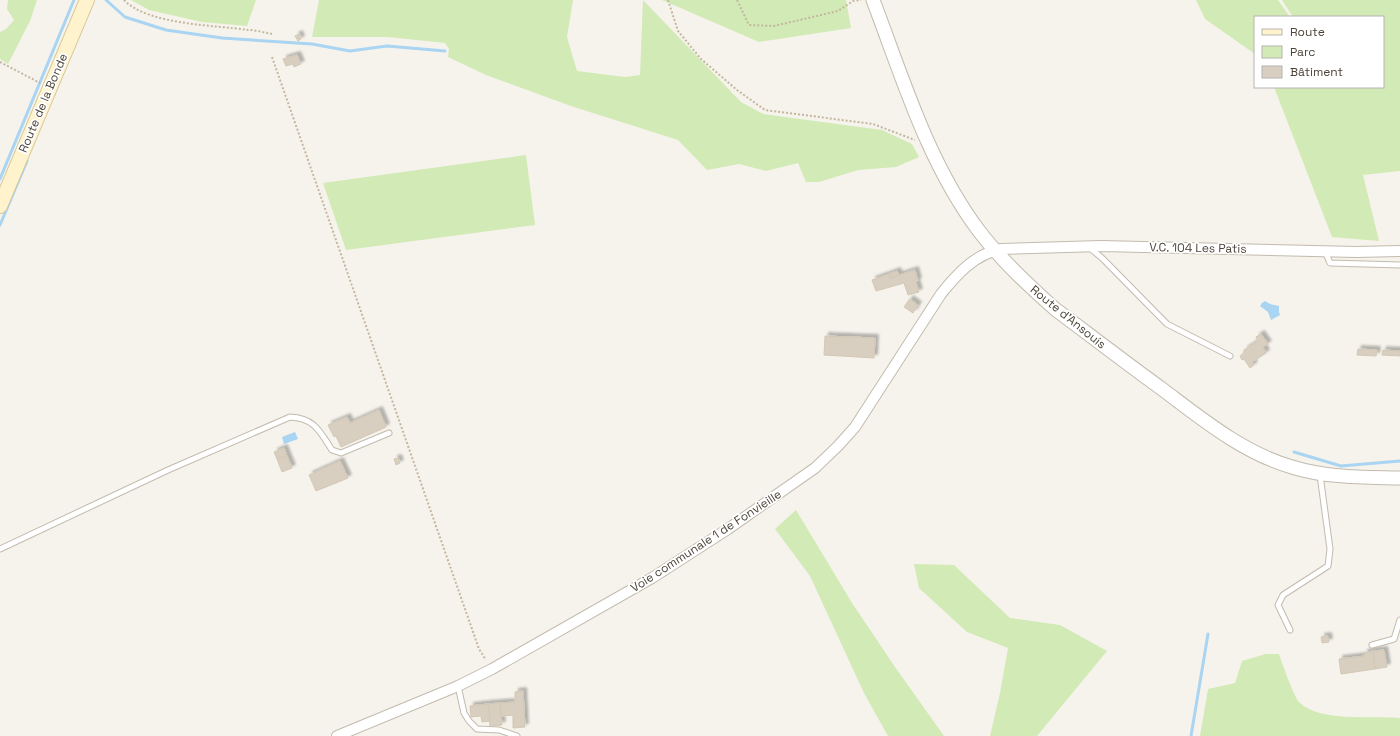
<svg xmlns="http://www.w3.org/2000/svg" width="1400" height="736" font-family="'Space Grotesk',sans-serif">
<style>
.green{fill:#d2eab5}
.water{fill:#a9d4f2}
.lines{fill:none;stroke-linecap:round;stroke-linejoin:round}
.stream{stroke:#a9d4f2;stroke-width:3}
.building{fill:#d8cfc1;stroke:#d3c7b4;filter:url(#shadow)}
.service-casing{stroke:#c2bbae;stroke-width:7}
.minor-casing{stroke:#c2bbae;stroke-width:12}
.tertiary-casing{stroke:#c2bbae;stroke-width:15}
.secondary-casing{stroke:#d6c79b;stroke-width:16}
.path{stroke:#c4b79f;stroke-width:2;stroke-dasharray:2 2;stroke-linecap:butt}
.service{stroke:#fff;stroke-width:5}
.minor{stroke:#fff;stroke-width:10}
.tertiary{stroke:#fff;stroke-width:13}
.secondary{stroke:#fff3cd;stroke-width:14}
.labels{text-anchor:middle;stroke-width:3.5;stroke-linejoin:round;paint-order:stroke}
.street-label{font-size:12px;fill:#4b4439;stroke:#fff}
</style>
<defs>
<filter id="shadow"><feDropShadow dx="3.5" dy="-3.5" stdDeviation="1" flood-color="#0004"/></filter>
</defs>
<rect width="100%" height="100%" fill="#f6f3ec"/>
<!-- green -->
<g class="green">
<path d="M8 0H37L30 21 8 64 0 59V32L6 29 14 20 7 9Z"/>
<path d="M131 0H256L247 26 202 22 149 10Z"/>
<path d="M319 0H573L567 37 577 71 625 77 640 75 643 0 741 102 763 114 882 130 912 144 919 157 896 167 858 170 819 182H806L798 163 766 171 739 164 707 170 678 140 571 106 486 75 448 57 449 49 445 43 388 37H312Z"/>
<path d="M662 0H846L851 28 759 42Z"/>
<path d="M1196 0H1278L1290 17H1255V54L1205 19Z"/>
<path d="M1282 0H1400V171L1363 175 1379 241 1332 237 1274 87H1383V17H1293Z"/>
<path d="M526 155 535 225 346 250 323 183Z"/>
<path d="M796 510 852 603 895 667 944 736H888L864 693 810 576 775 529Z"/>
<path d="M914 564 954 565 1010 618 1060 625 1107 651 1037 736H990L1000 693 1008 648 967 632 919 588Z"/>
<path d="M1266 654H1279C1282 663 1294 697 1299 702 1320 723 1372 715 1400 718V736H1200L1208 689 1235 683 1242 661Z"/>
</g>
<!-- water -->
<g class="water">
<path d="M1265 301 1270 304 1279 306V312L1280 315 1271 320 1268 312 1260 306 1262 303Z"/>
<path d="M295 432 298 439 284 444 282 437Z"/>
</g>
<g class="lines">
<!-- stream -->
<g class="stream">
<path d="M106 0 125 17 166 30 222 38 312 44 350 51 387 46 445 51"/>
<path d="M0 179 74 0"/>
<path d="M0 225 27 161"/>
<path d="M1294 452 1341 466 1400 461"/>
<path d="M1191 736 1208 634"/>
</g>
</g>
<!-- building -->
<g class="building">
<path d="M299 34 301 39 298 41 295 36Z"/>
<path d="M297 55 301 64 294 67 293 64 286 66 283 59Z"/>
<path d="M915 270 918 281 916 282 919 292 908 295 904 283 876 291 872 280 889 274 890 278Z"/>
<path d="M897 271 899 275 890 278 889 274Z"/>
<path d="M910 299 918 305 913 313 904 307Z"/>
<path d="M1261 334 1268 344 1263 347 1266 353 1252 362 1254 365 1250 368 1244 359 1242 360 1240 356 1245 352 1244 350 1258 341 1256 337Z"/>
<path d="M825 336 875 338 874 358 824 355Z"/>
<path d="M1358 349 1377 350 1376 356 1357 355Z"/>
<path d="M1383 350 1400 351V356L1382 355Z"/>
<path d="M379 410 386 427 341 447 336 436 334 437 328 425 347 417 350 423Z"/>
<path d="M284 448 287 456 277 459 274 452Z"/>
<path d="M287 456 292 468 282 472 277 459Z"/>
<path d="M398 458 400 463 396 465 394 459Z"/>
<path d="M340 461 348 478 316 491 309 475Z"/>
<path d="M1328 636 1329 642 1322 643 1321 637Z"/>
<path d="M1384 650 1387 667 1375 669 1373 651Z"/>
<path d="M1373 651 1375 669 1341 674 1339 659 1365 656 1364 653Z"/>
<path d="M523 691 525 727 513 728V715L501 716 500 703 515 702V692Z"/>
<path d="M500 703 502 725 490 726 488 704Z"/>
<path d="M488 704 490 721 482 722 481 716 471 717 470 706Z"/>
</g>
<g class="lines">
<!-- service casing -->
<g class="service-casing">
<g id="service">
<path d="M1090 248 1102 258 1167 324 1230 356"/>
<path d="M1325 251 1330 263 1400 265"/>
<path d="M0 549 168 470 290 417C315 418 320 432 332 450L341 453 389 433"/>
<path d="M1290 630 1278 605 1283 595 1328 566 1330 549 1320 475"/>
<path d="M1372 645 1394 639 1400 620"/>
<path d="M458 686 464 713 469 721 477 729 499 730 517 736"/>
</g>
</g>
<!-- minor casing -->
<g class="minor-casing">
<path id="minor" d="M337 736 458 686 492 669 652 578 728 529 815 468 838 446 855 427 941 294C957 274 975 254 1001 249L1101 246 1356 252 1400 251"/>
</g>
<!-- tertiary casing -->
<g class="tertiary-casing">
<path id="tertiary" d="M873 0C903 79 928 163 979 231 1001 260 1028 285 1055 309 1091 336 1126 363 1162 389 1202 419 1243 453 1292 467 1327 478 1364 477 1400 478"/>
</g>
<!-- secondary casing -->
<g class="secondary-casing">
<path id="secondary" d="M0 206 87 0"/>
</g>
<!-- path -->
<g class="path">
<path d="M124 0C148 25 215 25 248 30 257 30 265 33 273 34"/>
<path d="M668 0 678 31 701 59 737 90 765 110 873 124 915 140"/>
<path d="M737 0 749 25 774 26 838 11 853 1 861 0"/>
<path d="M272 57 479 649 486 660"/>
<path d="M0 62 40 83"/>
</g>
<!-- service -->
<use href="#service" class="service"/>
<!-- minor -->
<use href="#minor" class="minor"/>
<!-- tertiary -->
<use href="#tertiary" class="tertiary"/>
<!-- secondary -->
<use href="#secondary" class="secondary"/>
</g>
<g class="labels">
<!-- street labels -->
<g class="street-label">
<text transform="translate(43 103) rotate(-67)" y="4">Route de la Bonde</text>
<text transform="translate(1198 248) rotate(1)" y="4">V.C. 104 Les Patis</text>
<text transform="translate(1068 317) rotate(39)" y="4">Route d'Ansouis</text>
<text transform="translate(706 541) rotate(-33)" y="4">Voie communale 1 de Fonvieille</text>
</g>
</g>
<!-- legend -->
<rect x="1254" y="16" width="130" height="72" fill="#ffffff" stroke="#b7b4b0"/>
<rect x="1262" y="29" width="20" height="6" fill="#fff3cd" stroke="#b7b4b0"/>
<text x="1290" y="36" font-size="12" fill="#4b4439">Route</text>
<rect x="1262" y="46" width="20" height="12" fill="#d2eab5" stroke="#b7b4b0"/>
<text x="1290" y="56" font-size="12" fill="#4b4439">Parc</text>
<rect x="1262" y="66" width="20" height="12" fill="#d8cfc1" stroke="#b7b4b0"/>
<text x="1290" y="76" font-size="12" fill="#4b4439">Bâtiment</text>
</svg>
